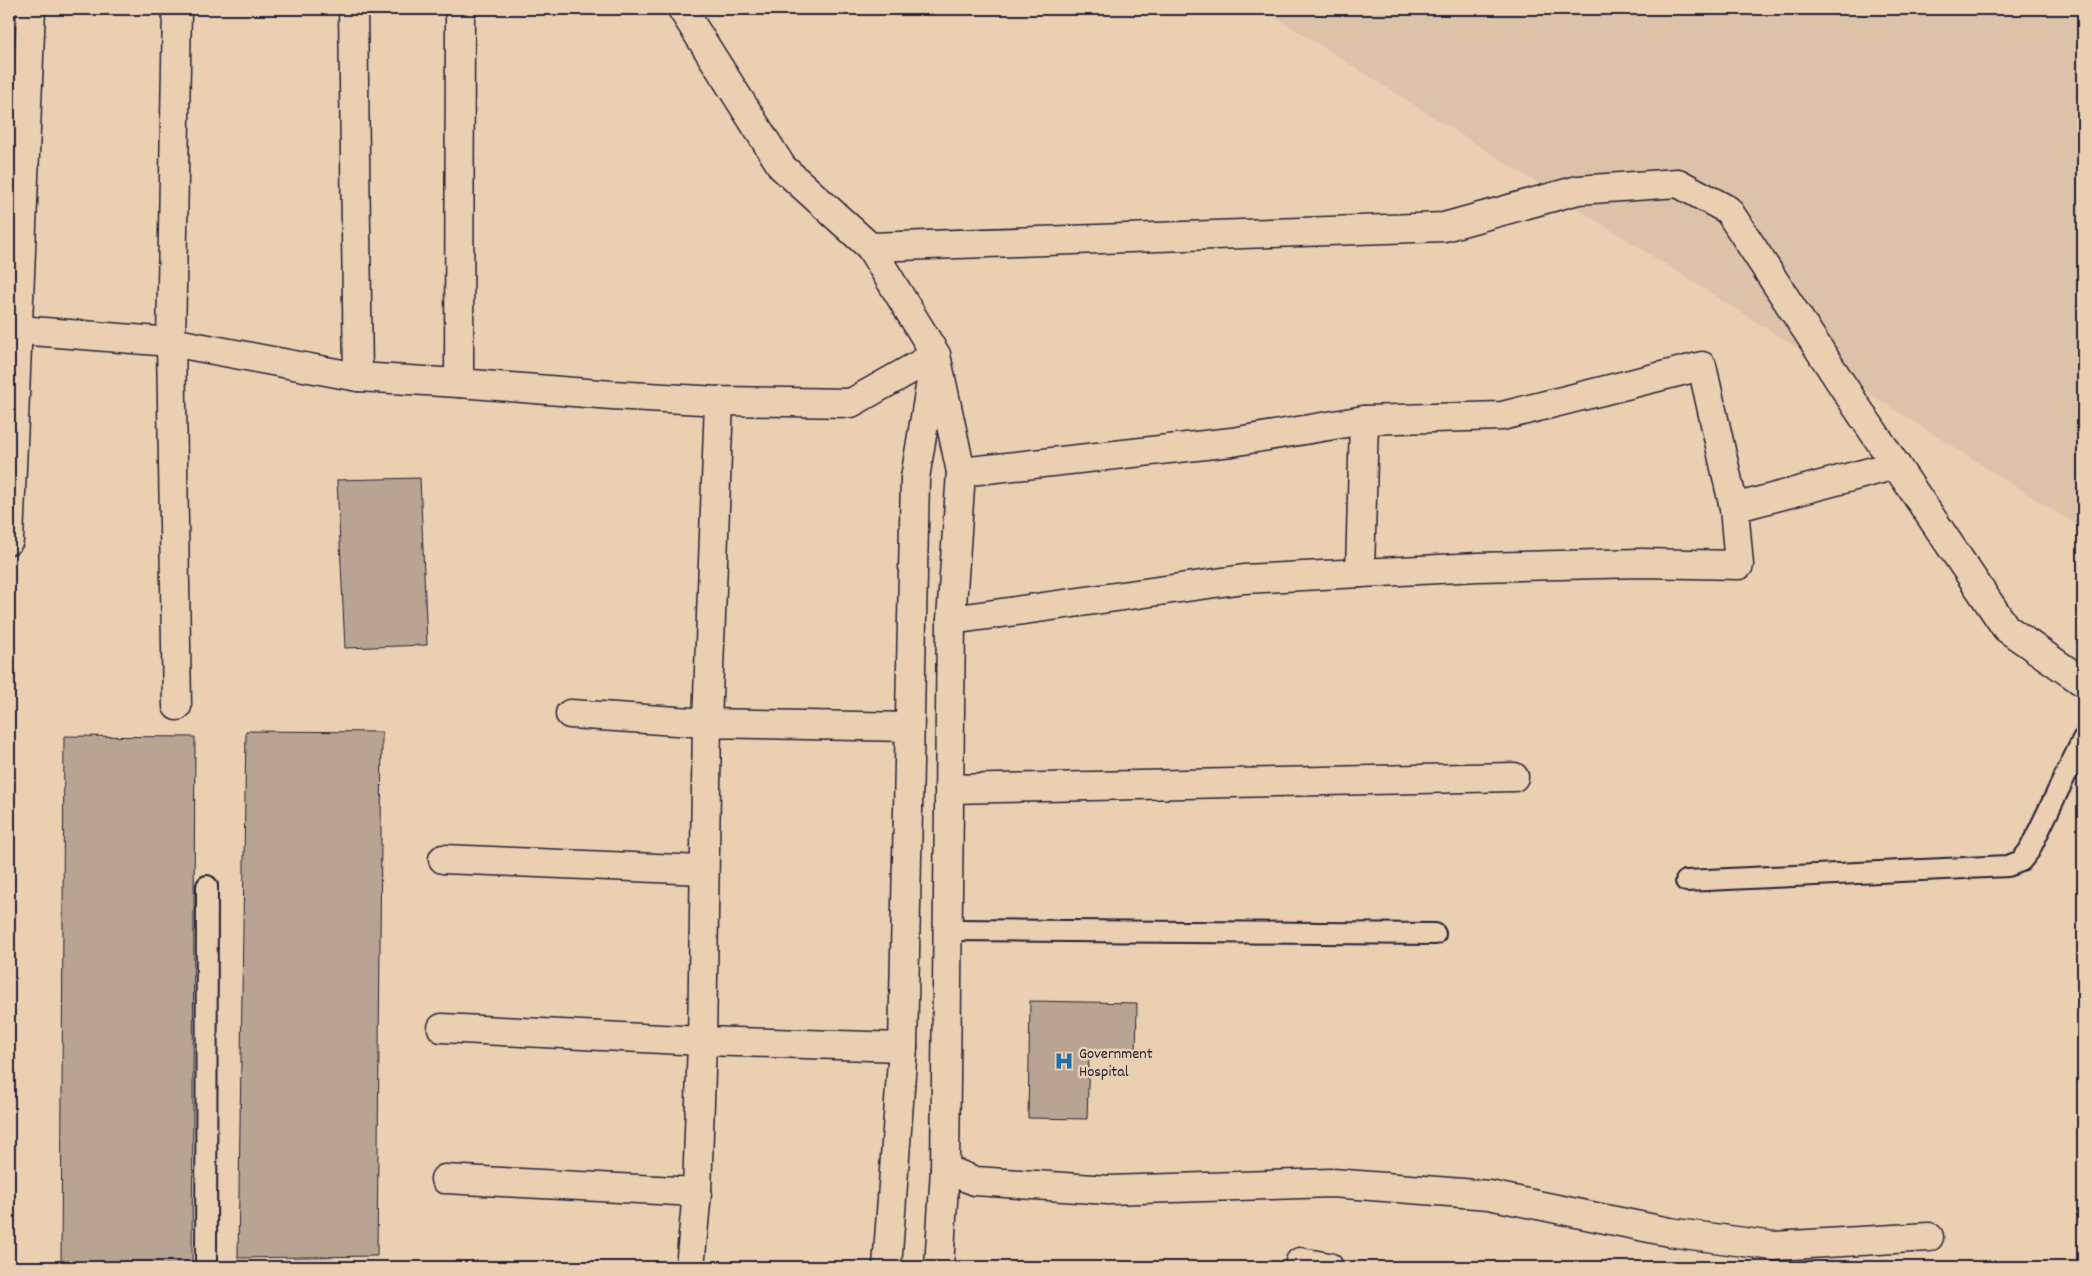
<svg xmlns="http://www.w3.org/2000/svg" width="2092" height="1276" font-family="Dekko,sans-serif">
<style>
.built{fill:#dbc2a8}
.building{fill:#b8a493;stroke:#22223b}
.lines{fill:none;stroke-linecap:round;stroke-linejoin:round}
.lane-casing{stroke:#22223b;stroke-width:24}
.street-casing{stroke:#22223b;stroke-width:31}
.secondary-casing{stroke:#22223b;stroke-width:31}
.lane{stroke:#eacfb1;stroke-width:20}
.street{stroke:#eacfb1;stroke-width:28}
.secondary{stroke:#eacfb1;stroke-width:28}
.labels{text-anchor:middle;stroke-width:5;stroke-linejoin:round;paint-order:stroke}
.poi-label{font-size:16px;fill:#22223b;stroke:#eacfb1;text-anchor:start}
</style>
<rect width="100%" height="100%" fill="#eacfb1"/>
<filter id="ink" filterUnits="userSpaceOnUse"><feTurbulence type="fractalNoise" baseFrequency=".02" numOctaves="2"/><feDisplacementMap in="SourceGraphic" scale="10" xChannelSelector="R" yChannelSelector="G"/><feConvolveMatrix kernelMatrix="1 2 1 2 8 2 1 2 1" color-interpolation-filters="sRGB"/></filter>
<g filter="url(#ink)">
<!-- built -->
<path class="built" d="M1263 9H2083V529Z"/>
<!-- building -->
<g class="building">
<path d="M420 478 427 645 345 648 337 480Z"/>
<path d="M246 731 382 732 377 1256 238 1258Z"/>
<path d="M64 736 195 737 192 1267H61Z"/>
<path d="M1030 1001 1137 1003 1136 1057 1089 1056 1087 1119 1028 1118Z"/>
</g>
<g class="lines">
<!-- lane casing -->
<g class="lane-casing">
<g id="lane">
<path d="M1686 881 2008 866 2021 861 2029 851 2083 739"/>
<path d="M948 930 1435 934"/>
<path d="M206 1267 207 886"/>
</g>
</g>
<!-- street casing -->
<g class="street-casing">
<g id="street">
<path d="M353 9 358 377"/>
<path d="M870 247 936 355 961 472 951 620 945 1169 939 1267"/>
<path d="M19 330 171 342 358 377 459 383 460 9"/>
<path d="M459 383 612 395 719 401 851 403 936 355"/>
<path d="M961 472 1232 442 1364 420 1502 416 1702 366 1734 508 1896 465"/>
<path d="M9 540 31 9"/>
<path d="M1360 573 1364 420"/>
<path d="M951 620 1244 579 1478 567 1641 563 1739 565 1734 508"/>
<path d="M177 706 171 342 177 9"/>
<path d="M570 714 707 723 719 401"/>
<path d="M949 789 1514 777"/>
<path d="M443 859 703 870"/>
<path d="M442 1028 702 1041 697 1192 690 1267"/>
<path d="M903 1047 702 1041 707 723 909 727"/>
<path d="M945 1169 975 1181 1108 1190 1332 1183 1489 1195 1669 1232 1774 1246 1929 1237"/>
<path d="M445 1179 697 1192"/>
<path d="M887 1267 903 1047 915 478 933 369"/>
<path d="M1300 1267V1262L1329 1267"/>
</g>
</g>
<!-- secondary casing -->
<g class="secondary-casing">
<path id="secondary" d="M682 9 782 167 870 247 1444 227 1578 190 1678 183 1728 210 1856 406 2006 628 2083 682"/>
</g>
<!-- lane -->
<use href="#lane" class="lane"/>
<!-- street -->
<use href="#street" class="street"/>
<!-- secondary -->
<use href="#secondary" class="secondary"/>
</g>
</g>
<!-- icons -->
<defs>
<g id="hospital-bare" transform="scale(1.5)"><path d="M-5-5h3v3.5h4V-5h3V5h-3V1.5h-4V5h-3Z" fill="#1f6fb2" stroke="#eacfb1" stroke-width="2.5" paint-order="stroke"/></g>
</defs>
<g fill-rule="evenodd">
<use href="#hospital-bare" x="1064" y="1061"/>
</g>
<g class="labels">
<!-- poi labels -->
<g class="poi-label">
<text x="1079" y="1058">Government<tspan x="1079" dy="18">Hospital</tspan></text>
</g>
</g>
<!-- margin -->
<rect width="2092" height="1276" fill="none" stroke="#eacfb1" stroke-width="30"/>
<rect x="15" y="15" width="2062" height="1246" fill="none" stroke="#22223b" stroke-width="2" filter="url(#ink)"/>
</svg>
